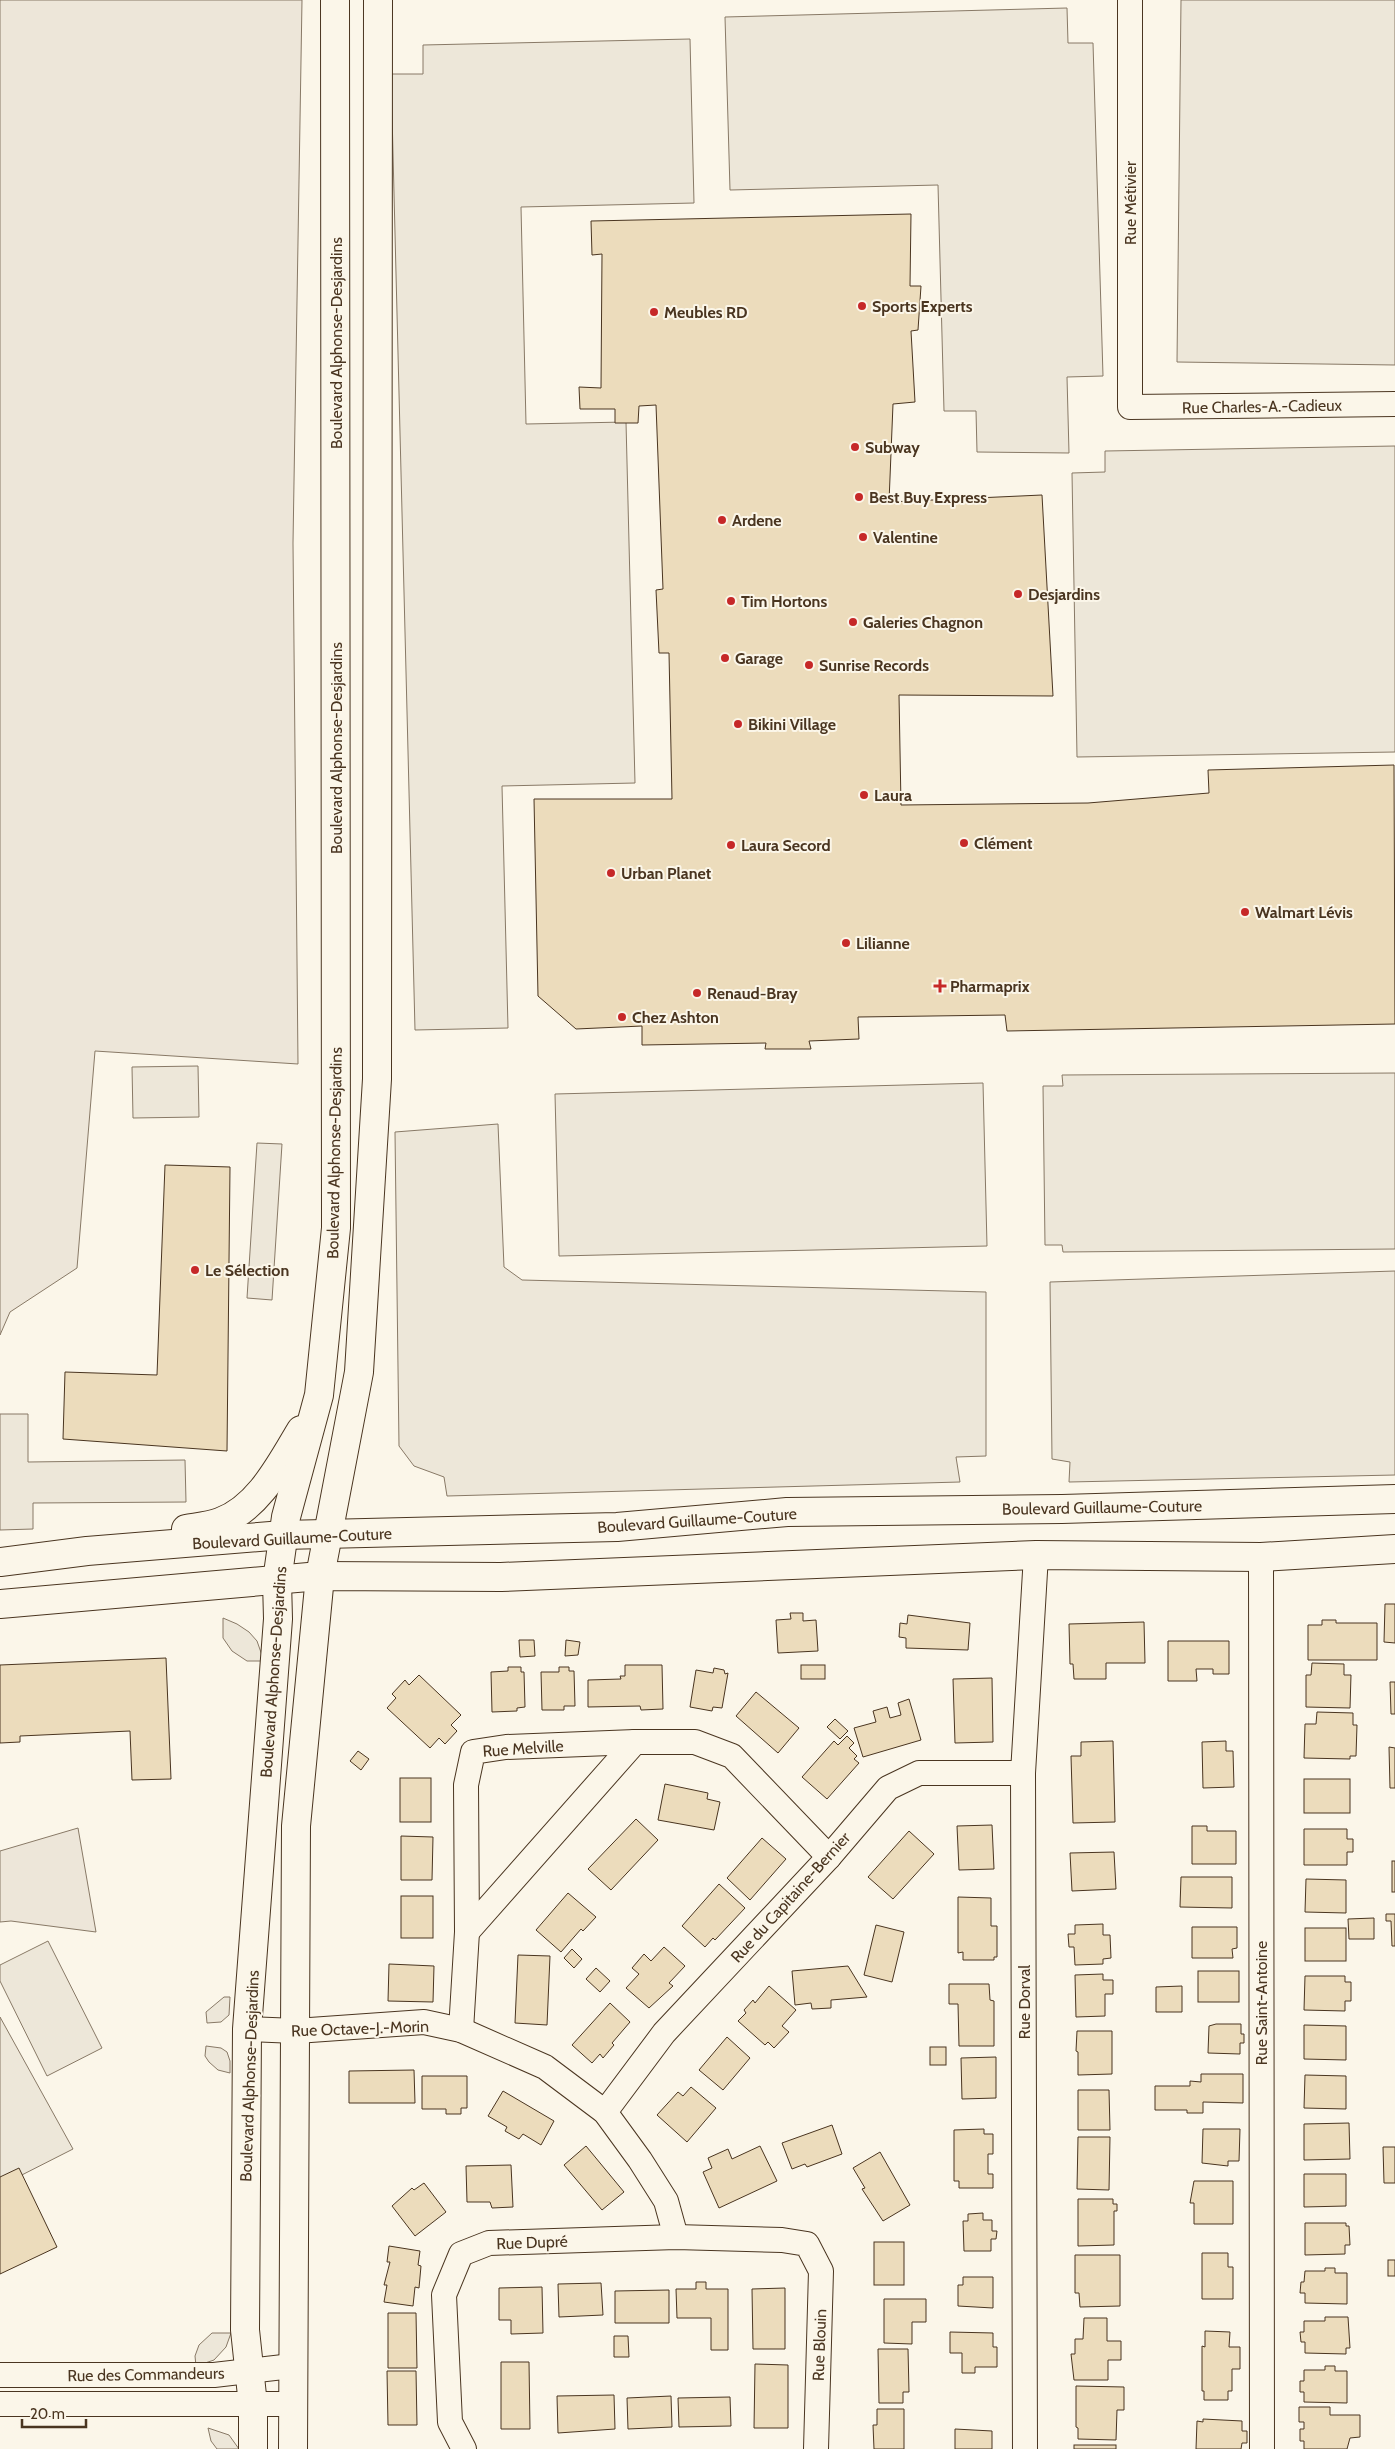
<svg xmlns="http://www.w3.org/2000/svg" width="1395" height="2449" font-family="Cabin,sans-serif">
<style>
.green{fill:#ede6d9;stroke:#887966}
.parking{fill:#ede7d9;stroke:#887966}
.building{fill:#ecdcbc;stroke:#4a3520}
.lines{fill:none;stroke-linecap:round;stroke-linejoin:round}
.minor-casing{stroke:#4a3520;stroke-width:26}
.major-casing{stroke:#4a3520;stroke-width:30}
.minor{stroke:#fbf6e9;stroke-width:24}
.major{stroke:#fbf6e9;stroke-width:28}
.poi-dot{fill:#c62828;stroke:#fbf6e9;stroke-width:2}
.labels{text-anchor:middle;stroke-width:4;stroke-linejoin:round;paint-order:stroke}
.street-label{font-size:16px;fill:#4a3520;stroke:#fbf6e9}
.poi-label{font-size:16px;font-weight:bold;fill:#4a3520;stroke:#fbf6e9;text-anchor:start}
</style>
<rect width="100%" height="100%" fill="#fbf6e9"/>
<!-- green -->
<g class="green">
<path d="M0 0H302L293 543 298 1064 95 1051 77 1268 10 1312 0 1335Z"/>
<path d="M78 1828 96 1932 11 1921 0 1922V1851Z"/>
</g>
<!-- parking -->
<g class="parking">
<path d="M1181 0H1395V365L1177 362Z"/>
<path d="M1067 8 1068 43H1093L1103 376 1067 377 1069 453 977 452 976 411H944L938 185 730 190 725 17Z"/>
<path d="M690 39 694 203 521 207 526 424 626 422 635 783 502 786 508 1028 415 1030 391 74H423V45Z"/>
<path d="M1395 446V752L1077 757 1072 473 1105 472V451Z"/>
<path d="M198 1066 199 1117 133 1118 132 1067Z"/>
<path d="M1395 1073V1249L1063 1252 1062 1245H1045L1043 1086H1063L1062 1075Z"/>
<path d="M983 1083 987 1246 559 1256 555 1094Z"/>
<path d="M498 1124 504 1267 522 1280 986 1292V1456L956 1457 960 1482 447 1496 444 1477 414 1466 399 1446 395 1132Z"/>
<path d="M257 1143 282 1144 272 1300 247 1298Z"/>
<path d="M1395 1271V1475L1069 1482 1070 1462 1052 1459 1050 1282Z"/>
<path d="M0 1414H28V1462L185 1460 186 1502 33 1503V1529L0 1530Z"/>
<path d="M223 1618 237 1624 249 1632 257 1641 264 1661H247L232 1651 223 1638Z"/>
<path d="M48 1941 102 2048 47 2076 0 1981V1965Z"/>
<path d="M224 1997H230L229 2015 221 2022 207 2023 206 2012Z"/>
<path d="M0 2017 73 2149 8 2182 0 2181Z"/>
<path d="M206 2046 221 2048 227 2052 230 2061V2073L218 2070 209 2062 205 2056Z"/>
<path d="M212 2333H231L226 2347 214 2360 196 2366 195 2356 199 2345Z"/>
<path d="M208 2428 229 2435 239 2449H217L211 2441Z"/>
</g>
<!-- building -->
<g class="building">
<path d="M911 214 910 286H921L918 330 911 331 915 402 893 404 889 502 1042 495 1053 696 899 695 901 805 1088 803 1209 793 1208 770 1394 765 1395 1024 1007 1031 1005 1015 858 1017 859 1039 809 1041 811 1049H765L766 1043 642 1045V1026L576 1029 538 996 534 799H672L669 653H659L656 590 663 589 656 405 639 406 638 423H615V409H580L579 387 601 388 602 254 592 255 591 221Z"/>
<path d="M165 1165 230 1167 227 1451 63 1439 65 1372 157 1375Z"/>
<path d="M1385 1604H1395V1643L1384 1642Z"/>
<path d="M790 1613H803V1621L816 1620 818 1651 778 1653 776 1620 791 1619Z"/>
<path d="M908 1615 970 1623 968 1650 906 1648V1638L899 1637 900 1623 907 1624Z"/>
<path d="M1322 1620H1336V1623H1377V1660H1308V1625H1322Z"/>
<path d="M1144 1622 1145 1663H1106V1679H1074L1073 1664H1070L1069 1624Z"/>
<path d="M519 1640H534L535 1656 520 1657Z"/>
<path d="M566 1640 580 1642 578 1655 565 1656Z"/>
<path d="M1168 1641H1229V1674H1213V1669H1196L1197 1681H1168Z"/>
<path d="M166 1658 171 1779 132 1780 130 1731 20 1736V1742L0 1743V1665Z"/>
<path d="M1312 1663 1344 1664V1675H1351L1350 1708 1306 1707V1675H1311Z"/>
<path d="M625 1665H662L663 1709 641 1710 640 1706 588 1707V1680L621 1679 620 1676H625Z"/>
<rect x="801" y="1665" width="24" height="14"/>
<path d="M508 1667H521V1672H524L525 1707 517 1708V1711L492 1712 491 1672 508 1671Z"/>
<path d="M559 1667H569V1671H574L575 1706H564V1710H542L541 1672H559Z"/>
<path d="M714 1668 724 1670 725 1674 728 1673 722 1708 713 1707 712 1711 690 1707 696 1670 713 1673Z"/>
<path d="M419 1675 461 1715 451 1725 457 1731 445 1744 439 1738 430 1748 387 1708 396 1698 392 1694 405 1680 409 1685Z"/>
<path d="M992 1678 993 1742 955 1743 953 1679Z"/>
<path d="M1390 1682H1395V1714H1391Z"/>
<path d="M756 1692 799 1728 778 1753 736 1716Z"/>
<path d="M909 1699 921 1740 863 1757 854 1728 876 1722 873 1711 887 1707 890 1718 901 1715 898 1703Z"/>
<path d="M1317 1712 1353 1713V1725H1357L1356 1756H1350V1759L1304 1758 1305 1724H1316Z"/>
<path d="M835 1719 848 1731 840 1739 827 1727Z"/>
<path d="M847 1736 854 1743 849 1748 857 1756 854 1759 859 1763 827 1799 802 1777 834 1741 838 1745Z"/>
<path d="M1113 1741 1115 1822 1073 1823 1071 1756H1081V1742Z"/>
<path d="M1226 1741V1751H1233L1234 1787 1203 1788 1202 1742Z"/>
<path d="M1389 1747 1395 1748V1788H1390Z"/>
<path d="M358 1751 369 1759 361 1770 350 1761Z"/>
<rect x="400" y="1778" width="31" height="44"/>
<rect x="1304" y="1779" width="46" height="34"/>
<path d="M665 1784 708 1793 707 1799 720 1802 714 1830 658 1820Z"/>
<path d="M636 1819 658 1840 611 1890 588 1869Z"/>
<path d="M992 1825 994 1869 959 1870 957 1826Z"/>
<path d="M1192 1826H1207V1831H1236V1864H1192Z"/>
<path d="M1304 1829H1347V1839H1353V1852H1347V1865H1304Z"/>
<path d="M909 1831 934 1854 893 1899 868 1877Z"/>
<path d="M401 1836 433 1837 432 1880H401Z"/>
<path d="M762 1838 786 1859 750 1900 727 1878Z"/>
<path d="M1114 1852 1116 1889 1072 1891 1070 1853Z"/>
<rect x="1392" y="1861" width="3" height="31"/>
<path d="M1181 1877H1232V1908L1180 1907Z"/>
<path d="M1306 1879 1346 1880V1913L1305 1912Z"/>
<path d="M719 1884 745 1908 715 1940 713 1938 705 1947 682 1926Z"/>
<path d="M568 1893 596 1917 583 1931 581 1929 561 1952 536 1930Z"/>
<rect x="401" y="1896" width="32" height="42"/>
<path d="M958 1897 991 1898V1926H997V1957H994V1960H963V1952L958 1953Z"/>
<path d="M1386 1914H1395V1946H1392L1391 1921H1386Z"/>
<path d="M1374 1918V1939H1349L1348 1919Z"/>
<path d="M1103 1924V1935H1110L1111 1958 1103 1959V1964L1075 1965 1074 1947H1069L1068 1934H1075V1925Z"/>
<path d="M876 1925 904 1932 892 1982 864 1975Z"/>
<path d="M1192 1927H1237V1948L1232 1949 1233 1958H1192Z"/>
<rect x="1305" y="1928" width="41" height="33"/>
<path d="M664 1947 685 1966 669 1983 673 1986 649 2008 626 1988 639 1974 632 1968 644 1954 651 1961Z"/>
<path d="M572 1949 582 1959 574 1968 564 1958Z"/>
<path d="M518 1955 550 1956 547 2025 515 2023Z"/>
<path d="M389 1964 434 1966 433 2002 388 2001Z"/>
<path d="M848 1966 867 1997 831 2000V2008L812 2009 811 2003 795 2005 792 1971Z"/>
<path d="M596 1968 610 1981 600 1992 586 1979Z"/>
<rect x="1198" y="1971" width="41" height="31"/>
<path d="M1103 1974V1980H1113V1994H1105V2016L1076 2017 1075 1975Z"/>
<path d="M1305 1976H1345V1982H1351V2001H1345V2011L1304 2010Z"/>
<path d="M949 1984H989L990 2000 994 2001V2046H959L958 2004H949Z"/>
<path d="M769 1986 796 2010 782 2026 789 2032 774 2048 768 2042 765 2045 738 2021 746 2013 744 2010 753 2000 755 2003Z"/>
<path d="M1182 1986V2012H1156V1987Z"/>
<path d="M610 2003 630 2022 612 2043 614 2045 603 2058 600 2054 592 2063 572 2045Z"/>
<path d="M1216 2024H1241V2034H1244V2043H1240V2054L1208 2053 1209 2026Z"/>
<path d="M1304 2025 1346 2026V2060L1304 2059Z"/>
<path d="M1077 2031H1112V2074L1078 2075V2052L1076 2051Z"/>
<path d="M727 2037 750 2058 723 2090 699 2070Z"/>
<rect x="930" y="2047" width="16" height="18"/>
<path d="M996 2057V2098L962 2099 961 2058Z"/>
<path d="M414 2070 415 2103H349V2071Z"/>
<path d="M1201 2074H1243V2103L1203 2102V2113H1187V2110H1155V2086H1190V2081L1201 2082Z"/>
<path d="M1305 2075 1346 2076V2109L1304 2108Z"/>
<path d="M422 2076H467V2108H461V2114H446V2109H422Z"/>
<path d="M691 2087 716 2108 687 2142 657 2115 678 2092 683 2096Z"/>
<path d="M1078 2090H1109L1110 2130H1078Z"/>
<path d="M503 2091 554 2121 541 2145 523 2134 519 2139 505 2131 507 2127 488 2116Z"/>
<path d="M1349 2123 1350 2159 1304 2160V2124Z"/>
<path d="M832 2125 842 2154 807 2167 805 2164 792 2169 782 2143Z"/>
<path d="M984 2129V2134H993V2154H988V2174H993V2188H959V2181H954V2130Z"/>
<path d="M1203 2129H1240L1239 2161H1228V2166L1202 2163Z"/>
<path d="M1078 2137H1110L1109 2190 1077 2189Z"/>
<path d="M586 2146 624 2192 602 2210 564 2165Z"/>
<path d="M760 2146 777 2181 719 2208 703 2172 712 2168 708 2158 728 2149 732 2159Z"/>
<path d="M1383 2147H1395V2183H1384Z"/>
<path d="M880 2152 910 2205 883 2221 862 2189 865 2188 853 2168Z"/>
<path d="M511 2165 513 2207 492 2208 490 2202H467L466 2166Z"/>
<path d="M19 2168 57 2247 0 2274V2177Z"/>
<path d="M1304 2174H1346V2206L1304 2207Z"/>
<path d="M1194 2181H1233V2224H1194V2203H1190Z"/>
<path d="M424 2183 446 2212 415 2236 392 2206 412 2188 414 2190Z"/>
<path d="M1078 2199H1113V2204H1117V2211H1114V2245L1078 2246Z"/>
<path d="M983 2213V2220H992V2231H997L996 2239H991V2251H964L963 2221H968V2214Z"/>
<path d="M1305 2223H1346V2226H1349L1350 2245H1345V2254L1305 2255Z"/>
<rect x="874" y="2242" width="30" height="43"/>
<path d="M389 2246 420 2251 418 2265 421 2266 419 2288 415 2287 413 2306 384 2302 387 2285H384L390 2262H387Z"/>
<path d="M1202 2253H1228V2267H1233V2299H1202Z"/>
<path d="M1075 2255H1120V2306L1080 2307 1079 2293H1075Z"/>
<rect x="1388" y="2260" width="7" height="16"/>
<path d="M1325 2268H1335V2273H1347V2304L1305 2303V2293H1300L1301 2282H1304L1305 2271H1325Z"/>
<path d="M963 2277H993V2308L958 2306V2285H963Z"/>
<path d="M696 2282H706V2289H728V2350H711V2318H677L676 2289H696Z"/>
<path d="M601 2283 603 2315 559 2317 558 2284Z"/>
<path d="M542 2287 543 2333 511 2334V2320H499V2288Z"/>
<path d="M785 2288V2349H753L752 2289Z"/>
<path d="M669 2290V2323H615V2291Z"/>
<path d="M884 2299H926V2322H912V2344L884 2343Z"/>
<path d="M388 2313H416L417 2368H388Z"/>
<path d="M1325 2317H1348L1350 2348H1346V2354L1305 2353V2342H1301L1300 2332H1304V2321H1325Z"/>
<path d="M1084 2318H1107V2341H1121V2360H1108V2380H1074L1071 2354H1075V2339H1083Z"/>
<path d="M1205 2331 1230 2332 1229 2347H1240V2369H1232V2391H1228V2400H1204V2391H1202V2346L1205 2347Z"/>
<path d="M950 2332 993 2333V2347H997V2367H975V2373H962V2353H950Z"/>
<path d="M614 2336H628L629 2357H614Z"/>
<path d="M878 2349H908L909 2392H903V2403H879Z"/>
<path d="M501 2362H529L530 2429H501Z"/>
<path d="M755 2364 788 2365V2428H754Z"/>
<path d="M1325 2366H1335V2371H1347V2403L1304 2402V2392H1300V2381H1304V2370H1325Z"/>
<path d="M387 2371H416L417 2425H388Z"/>
<path d="M1076 2386 1124 2387V2410H1117L1116 2440 1078 2439V2428L1076 2427Z"/>
<path d="M614 2395 615 2429 558 2433 557 2396Z"/>
<path d="M671 2396 672 2427 628 2429 627 2398Z"/>
<path d="M730 2397 731 2426 679 2427 678 2398Z"/>
<path d="M1299 2407H1330V2415H1360V2437L1350 2438 1347 2449H1304V2441H1300V2429H1304V2422H1299Z"/>
<path d="M877 2409H904V2449H874L873 2425H877Z"/>
<path d="M1203 2419 1242 2421V2431H1247V2443H1242L1241 2449H1196L1197 2421 1203 2422Z"/>
<path d="M955 2429 992 2431V2449H955Z"/>
<rect x="1074" y="2445" width="42" height="4"/>
</g>
<g class="lines">
<!-- minor casing -->
<g class="minor-casing">
<g id="minor">
<path d="M1130 0V407L1395 404"/>
<path d="M1261 1557 1262 2449"/>
<path d="M467 1932 635 1742"/>
<path d="M247 2029 296 2031 424 2022 461 2030 545 2067 605 2112 640 2160 666 2201 676 2237"/>
<path d="M461 2030 467 1932 466 1785 473 1752 506 1747 635 1742H695L732 1756 829 1857"/>
<path d="M605 2112 664 2033 829 1857 888 1788 919 1773H1023"/>
<path d="M0 2375H214L292 2366"/>
<path d="M0 2404H292"/>
<path d="M464 2449 450 2422 444 2295 461 2254 489 2243 676 2237 782 2240 807 2244 821 2271 816 2449"/>
<path d="M1025 2449 1023 1773 1036 1555"/>
</g>
</g>
<!-- major casing -->
<g class="major-casing">
<g id="major">
<path d="M186 1529C197 1527 209 1526 220 1522 259 1508 281 1463 301 1430"/>
<path d="M0 1562 87 1551 283 1535 617 1527 787 1512 1062 1509 1395 1499"/>
<path d="M0 1604 320 1576 501 1577 1036 1555 1261 1557 1395 1549"/>
<path d="M253 2449V2405L245 2330 247 2029 278 1619 277 1581 286 1517 319 1395 336 1228 335 0"/>
<path d="M293 2449 296 1826 320 1576 359 1372 377 1079 378 0"/>
</g>
</g>
<!-- minor -->
<use href="#minor" class="minor"/>
<!-- major -->
<use href="#major" class="major"/>
</g>
<!-- markers -->
<g class="poi-dot">
<circle cx="862" cy="306" r="5"/>
<circle cx="654" cy="312" r="5"/>
<circle cx="855" cy="447" r="5"/>
<circle cx="859" cy="497" r="5"/>
<circle cx="722" cy="520" r="5"/>
<circle cx="863" cy="537" r="5"/>
<circle cx="1018" cy="594" r="5"/>
<circle cx="731" cy="601" r="5"/>
<circle cx="853" cy="622" r="5"/>
<circle cx="725" cy="658" r="5"/>
<circle cx="809" cy="665" r="5"/>
<circle cx="738" cy="724" r="5"/>
<circle cx="864" cy="795" r="5"/>
<circle cx="964" cy="843" r="5"/>
<circle cx="731" cy="845" r="5"/>
<circle cx="611" cy="873" r="5"/>
<circle cx="1245" cy="912" r="5"/>
<circle cx="846" cy="943" r="5"/>
<path d="M937.5 978.5h5v5h5v5h-5v5h-5v-5h-5v-5h5z"/>
<circle cx="697" cy="993" r="5"/>
<circle cx="622" cy="1017" r="5"/>
<circle cx="195" cy="1270" r="5"/>
</g>
<g class="labels">
<!-- street labels -->
<g class="street-label">
<text transform="translate(1130 203) rotate(-90)" y="6">Rue Métivier</text>
<text transform="translate(336 343) rotate(-90)" y="6">Boulevard Alphonse-Desjardins</text>
<text transform="translate(1262 406) rotate(-1)" y="6">Rue Charles-A.-Cadieux</text>
<text transform="translate(336 748) rotate(-90)" y="6">Boulevard Alphonse-Desjardins</text>
<text transform="translate(334 1153) rotate(-89)" y="6">Boulevard Alphonse-Desjardins</text>
<text transform="translate(1102 1507) rotate(-1)" y="6">Boulevard Guillaume-Couture</text>
<text transform="translate(697 1520) rotate(-4)" y="6">Boulevard Guillaume-Couture</text>
<text transform="translate(292 1538) rotate(-3)" y="6">Boulevard Guillaume-Couture</text>
<text transform="translate(273 1672) rotate(-86)" y="6">Boulevard Alphonse-Desjardins</text>
<text transform="translate(523 1748) rotate(-4)" y="6">Rue Melville</text>
<text transform="translate(790 1897) rotate(-48)" y="6">Rue du Capitaine-Bernier</text>
<text transform="translate(1024 2002) rotate(-90)" y="6">Rue Dorval</text>
<text transform="translate(1261 2003) rotate(-90)" y="6">Rue Saint-Antoine</text>
<text transform="translate(360 2028) rotate(-2)" y="6">Rue Octave-J.-Morin</text>
<text transform="translate(249 2076) rotate(-88)" y="6">Boulevard Alphonse-Desjardins</text>
<text transform="translate(532 2242) rotate(-2)" y="6">Rue Dupré</text>
<text transform="translate(819 2345) rotate(-88)" y="6">Rue Blouin</text>
<text transform="translate(146 2374) rotate(-1)" y="6">Rue des Commandeurs</text>
</g>
<!-- poi labels -->
<g class="poi-label">
<text x="872" y="312">Sports Experts</text>
<text x="664" y="318">Meubles RD</text>
<text x="865" y="453">Subway</text>
<text x="869" y="503">Best Buy Express</text>
<text x="732" y="526">Ardene</text>
<text x="873" y="543">Valentine</text>
<text x="1028" y="600">Desjardins</text>
<text x="741" y="607">Tim Hortons</text>
<text x="863" y="628">Galeries Chagnon</text>
<text x="735" y="664">Garage</text>
<text x="819" y="671">Sunrise Records</text>
<text x="748" y="730">Bikini Village</text>
<text x="874" y="801">Laura</text>
<text x="974" y="849">Clément</text>
<text x="741" y="851">Laura Secord</text>
<text x="621" y="879">Urban Planet</text>
<text x="1255" y="918">Walmart Lévis</text>
<text x="856" y="949">Lilianne</text>
<text x="950" y="992">Pharmaprix</text>
<text x="707" y="999">Renaud-Bray</text>
<text x="632" y="1023">Chez Ashton</text>
<text x="205" y="1276">Le Sélection</text>
</g>
</g>
<!-- scale -->
<path d="M22 2419v8h64v-8" fill="none" stroke="#4a3520" stroke-width="2.5"/>
<text x="30" y="2419" font-size="15" fill="#4a3520" stroke="#fbf6e9" stroke-width="4" paint-order="stroke">20 m</text>
</svg>
